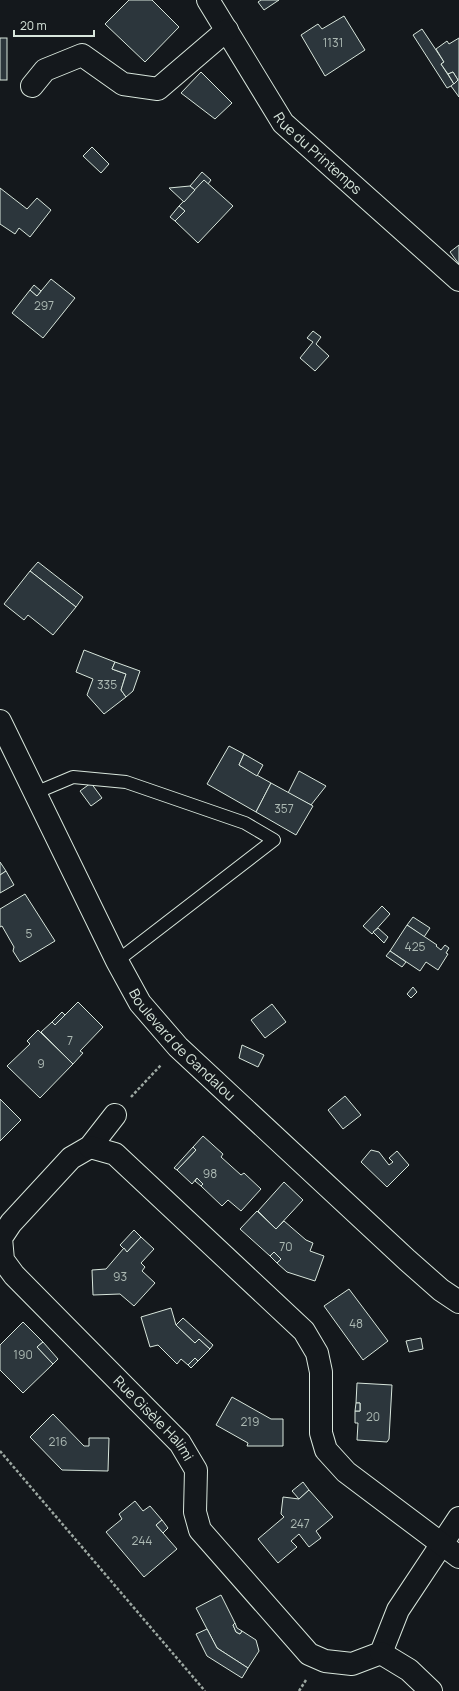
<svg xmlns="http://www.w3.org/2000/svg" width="459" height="1691" font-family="Manrope,sans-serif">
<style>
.building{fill:#2c363c;stroke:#d8e6dc}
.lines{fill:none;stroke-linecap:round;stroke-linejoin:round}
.service-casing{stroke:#d8e6dc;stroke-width:14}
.minor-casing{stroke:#d8e6dc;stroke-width:24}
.path{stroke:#9da8a2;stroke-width:2.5;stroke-dasharray:3 2;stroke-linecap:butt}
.service{stroke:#14181c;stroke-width:12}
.minor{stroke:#14181c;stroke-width:22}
.labels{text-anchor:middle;stroke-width:3;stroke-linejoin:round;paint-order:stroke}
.number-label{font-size:12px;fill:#adbab4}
.street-label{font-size:14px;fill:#d8e6dc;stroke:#14181c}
</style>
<rect width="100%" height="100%" fill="#14181c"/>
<!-- building -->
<g class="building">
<path d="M129 0H152L179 27 145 62 105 24Z"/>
<path d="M261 0H279L264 10 258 2Z"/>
<path d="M344 16 365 50 325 76 301 35 318 24 322 29Z"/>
<path d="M422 29 444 62 441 64 454 84 451 86 447 88 413 35Z"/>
<rect x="0" y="38" width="7" height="42"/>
<path d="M459 38V97L451 86 458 80 453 72 448 74 441 64 444 62 436 49 447 41 449 44Z"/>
<path d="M201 72 232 103 215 119 181 93Z"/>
<path d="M453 72 458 80 454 84 448 74Z"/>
<path d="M92 147 109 164 101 173 83 156Z"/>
<path d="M202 172 211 180 208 184 204 180 195 190 190 186Z"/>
<path d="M204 180 233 206 198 243 175 221 185 211 179 206Z"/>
<path d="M190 186 195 190 184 202 169 188Z"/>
<path d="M0 188 27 209 37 198 51 210 30 237 19 228 15 234 0 224Z"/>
<path d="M179 206 185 211 175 221 170 217Z"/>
<path d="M459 245V264L450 252Z"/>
<path d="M51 279 75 298 43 338 12 313 30 290 37 296Z"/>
<path d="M34 285 41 291 37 296 30 290Z"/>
<path d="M313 331 321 337 316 344 329 356 315 371 300 358 313 342 307 338Z"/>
<path d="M38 562 83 597 76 607 30 571Z"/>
<path d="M30 571 76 607 53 635 28 615 24 620 4 604Z"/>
<path d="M84 650 115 662 112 669 126 674 121 690 126 697 104 714 87 695 93 679 76 672Z"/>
<path d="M115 662 140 671 133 691 126 697 121 690 126 674 112 669Z"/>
<path d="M229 746 244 754 239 765 271 783 256 812 207 784Z"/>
<path d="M244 754 263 765 257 776 239 765Z"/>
<path d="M299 771 326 786 311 805 288 793Z"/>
<path d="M91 783 102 798 91 806 80 791Z"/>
<path d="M271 783 313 806 296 835 256 812Z"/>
<path d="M0 862 6 871 0 875Z"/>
<path d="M6 871 14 885 0 893V875Z"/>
<path d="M25 894 55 941 20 962 13 951 14 947 2 926 0 927V909Z"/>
<path d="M382 906 390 914 372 934 363 926Z"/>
<path d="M413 917 430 928 424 937 407 925Z"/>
<path d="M407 925 437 945 436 946 441 950 445 945 449 948 446 953 448 954 438 970 426 962 420 971 390 951Z"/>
<path d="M378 928 388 937 384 943 373 932Z"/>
<path d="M390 951 406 962 402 967 386 956Z"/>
<path d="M413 987 417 992 411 998 407 994Z"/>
<path d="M78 1002 103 1027 80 1051 83 1053 73 1064 41 1032 52 1022 55 1025Z"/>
<path d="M272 1004 286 1022 265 1038 251 1020Z"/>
<path d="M62 1012 65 1015 55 1025 52 1022Z"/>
<path d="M38 1030 73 1064 40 1098 7 1066 30 1044 27 1041Z"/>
<path d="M242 1045 264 1055 258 1067 239 1058Z"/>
<path d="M345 1096 361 1115 343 1129 328 1110Z"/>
<path d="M0 1099 21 1120 0 1141Z"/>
<path d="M203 1136 223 1154 221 1157 241 1175 244 1173 261 1189 241 1211 228 1200 222 1206 201 1186 203 1184 197 1178 192 1184 177 1170 196 1150 193 1147Z"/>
<path d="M193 1147 196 1150 177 1170 174 1168Z"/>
<path d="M371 1150 379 1152 389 1165 393 1162 389 1158 397 1151 409 1165 387 1187 361 1162Z"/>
<path d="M197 1178 203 1184 201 1186 195 1181Z"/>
<path d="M284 1182 303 1200 276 1229 258 1211Z"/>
<path d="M257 1211 276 1229 284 1221 306 1240 313 1243 310 1251 324 1256 315 1281 287 1272 277 1263 281 1259 274 1252 270 1256 240 1229Z"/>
<path d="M134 1230 141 1237 127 1252 120 1245Z"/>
<path d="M141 1237 154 1249 141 1263 145 1267 142 1271 155 1283 134 1306 120 1294 93 1295 92 1270 106 1269 124 1248 127 1252Z"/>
<path d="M274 1252 281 1259 277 1263 270 1256Z"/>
<path d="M349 1289 388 1341 363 1360 324 1306Z"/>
<path d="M171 1308 176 1325 195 1343 199 1339 210 1349 198 1361 195 1358 188 1365 181 1359 177 1364 158 1345 150 1347 141 1317Z"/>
<path d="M183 1318 213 1345 210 1349 199 1339 195 1343 176 1325Z"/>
<path d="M23 1322 43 1342 37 1347 53 1364 23 1393 0 1370V1345Z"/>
<path d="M421 1338 423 1349 409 1352 406 1341Z"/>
<path d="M43 1342 58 1359 53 1364 37 1347Z"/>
<path d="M195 1358 198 1361 191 1368 188 1365Z"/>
<path d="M357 1383 392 1385 389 1439 387 1442 357 1440 358 1423H355V1411H360V1403H356Z"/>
<path d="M232 1397 271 1419H283V1446H247L248 1443 216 1425Z"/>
<path d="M356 1403H360V1411H355Z"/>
<path d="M53 1414 84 1446H89V1438H109L108 1471 62 1470 30 1437Z"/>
<path d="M303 1482 309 1490 299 1499 292 1491Z"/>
<path d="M309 1490 333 1517 316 1531 321 1538 309 1547 299 1534 291 1541 297 1547 278 1563 258 1539 284 1517 281 1514 283 1497 299 1499Z"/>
<path d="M135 1501 143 1511 150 1506 162 1520 156 1525 177 1549 144 1577 106 1532 122 1519 119 1514Z"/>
<path d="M162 1520 168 1528 163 1533 156 1525Z"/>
<path d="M221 1595 235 1623 233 1625 236 1632 240 1634 242 1631 256 1640 259 1651 248 1668 217 1648 196 1608Z"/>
<path d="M235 1623 237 1628 242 1631 240 1634 236 1632 233 1625Z"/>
<path d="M207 1629 217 1648 248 1668 242 1678 207 1656 196 1634Z"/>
</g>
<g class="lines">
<!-- service casing -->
<g class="service-casing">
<path id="service" d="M35 793 73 777 126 782 245 823 274 840 117 961"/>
</g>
<!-- minor casing -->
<g class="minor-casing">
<g id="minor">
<path id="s1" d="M208 0 283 123 459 280"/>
<path d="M32 86 45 70 82 55 123 84 158 89 227 30"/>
<path id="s2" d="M0 721 117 961 140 1003 178 1047 407 1260 441 1290 459 1302"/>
<path id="s3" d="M115 1115 90 1147 71 1158 11 1223 1 1238 3 1260 14 1275 180 1443 196 1470 195 1512 200 1530 309 1654 325 1661 352 1664 381 1653 398 1610 459 1518"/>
<path d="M90 1147 115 1154 304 1331 317 1353 321 1372V1433L326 1450 346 1472 459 1557"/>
<path d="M381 1653 409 1670 431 1691"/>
</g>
</g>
<!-- path -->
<g class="path">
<path d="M131 1097 161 1065"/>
<path d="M0 1451 205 1691"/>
<path d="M299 1691 306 1680"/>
</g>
<!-- service -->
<use href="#service" class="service"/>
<!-- minor -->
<use href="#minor" class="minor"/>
</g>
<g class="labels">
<!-- number labels -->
<g class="number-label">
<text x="333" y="47">1131</text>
<text x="44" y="310">297</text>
<text x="107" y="689">335</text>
<text x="284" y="813">357</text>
<text x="29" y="938">5</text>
<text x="415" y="951">425</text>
<text x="70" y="1045">7</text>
<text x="41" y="1068">9</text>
<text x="210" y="1178">98</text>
<text x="286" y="1251">70</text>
<text x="120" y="1281">93</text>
<text x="356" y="1328">48</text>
<text x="23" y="1359">190</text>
<text x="373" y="1421">20</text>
<text x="250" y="1426">219</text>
<text x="58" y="1446">216</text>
<text x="300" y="1528">247</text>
<text x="142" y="1545">244</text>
</g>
<!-- street labels -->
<g class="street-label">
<text dy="5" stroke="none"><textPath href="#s1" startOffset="190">Rue du Printemps</textPath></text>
<text dy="5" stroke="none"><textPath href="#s2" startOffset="374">Boulevard de Gandalou</textPath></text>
<text dy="5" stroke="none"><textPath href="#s3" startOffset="410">Rue Gisèle Halimi</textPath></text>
</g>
</g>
<!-- scale -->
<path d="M14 30v6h80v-6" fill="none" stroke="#d8e6dc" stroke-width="2"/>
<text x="20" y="30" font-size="12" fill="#d8e6dc" stroke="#14181c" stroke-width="3" paint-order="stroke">20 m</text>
</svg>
